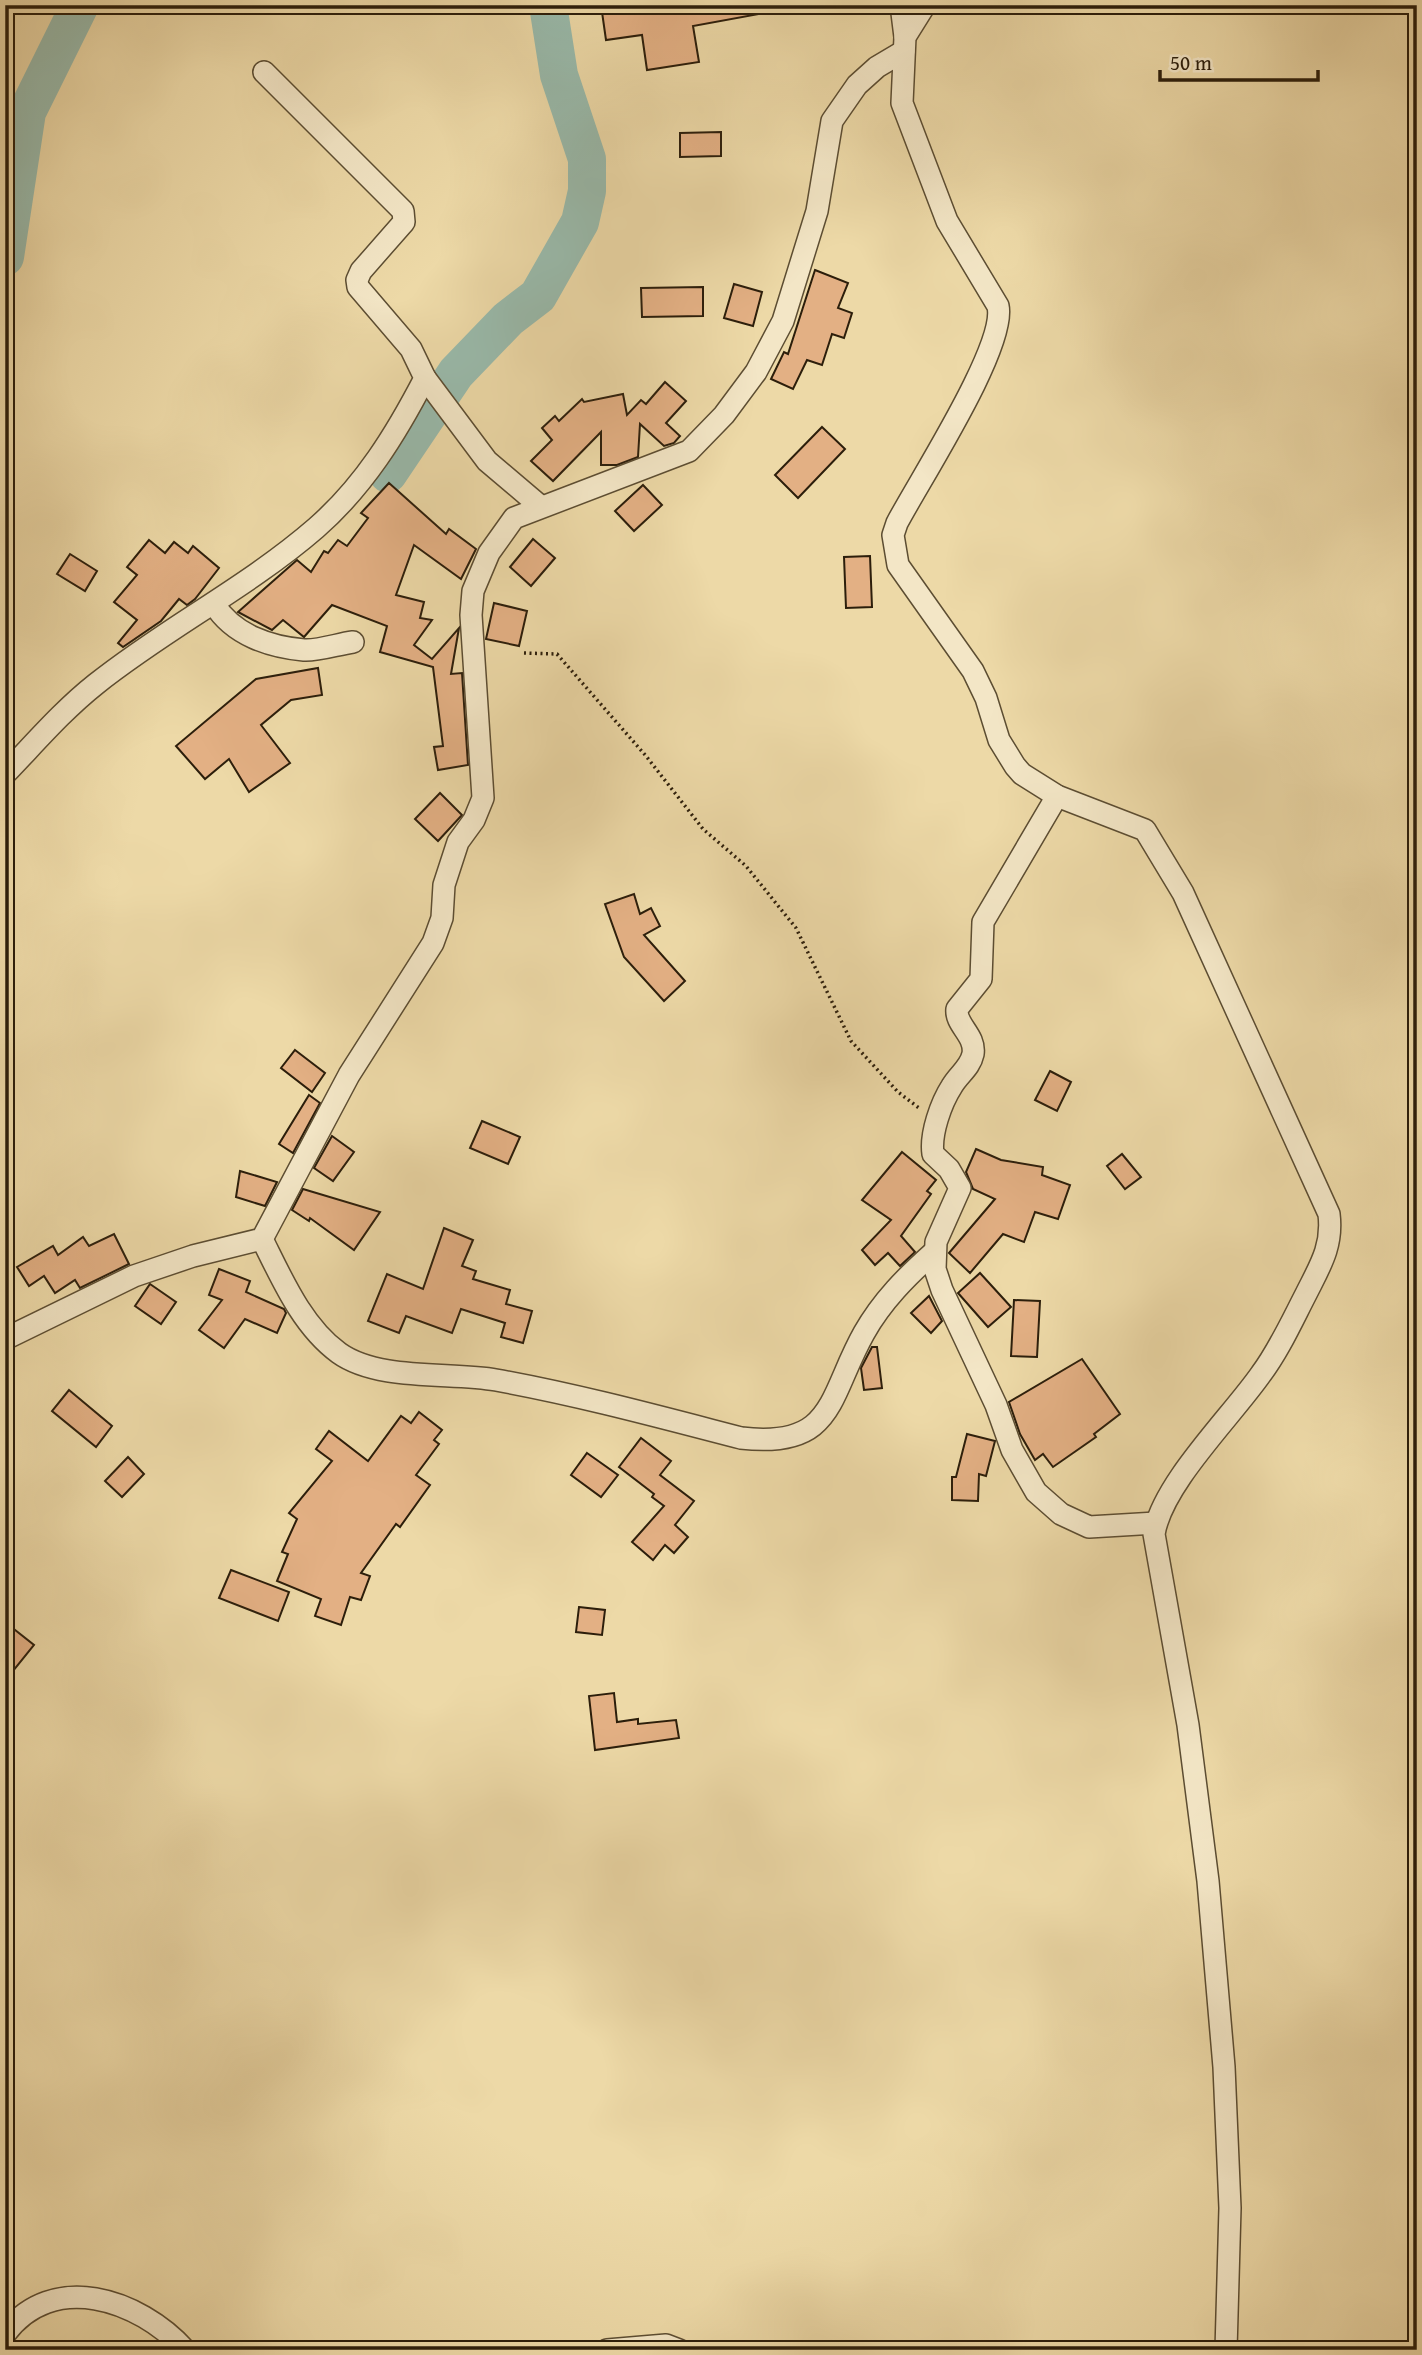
<svg xmlns="http://www.w3.org/2000/svg" width="1422" height="2355" font-family="'Gentium Book Plus',serif">
<style>
.lines{fill:none;stroke-linecap:round;stroke-linejoin:round}
.river{stroke:#99baab;stroke-width:38}
.building{fill:#e3b084;stroke:#2c1e0b;stroke-width:2}
.minor-casing{stroke:#5c4d32;stroke-width:24}
.path{stroke:#2c1e0b;stroke-width:3.5;stroke-dasharray:2 3.5;stroke-linecap:butt}
.minor{stroke:#f3e6c6;stroke-width:21}
</style>
<rect width="100%" height="100%" fill="#edd9a7"/>
<filter id="stains"><feTurbulence type="fractalNoise" baseFrequency=".00286" numOctaves="4"/><feColorMatrix values="0 0 0 0 .2 0 0 0 0 .09 0 0 0 0 .02 0 0 0 .5 -.17"/></filter>
<radialGradient id="worn" r=".72"><stop offset=".6" stop-color="#630" stop-opacity="0"/><stop offset="1" stop-color="#630" stop-opacity=".3"/></radialGradient>
<g class="lines">
<!-- river -->
<g class="river">
<path d="M5 257 27 112 80 5"/>
<path d="M388 474 456 373 508 319 538 296 580 222 587 191V159L559 75 548 5"/>
</g>
</g>
<!-- building -->
<g class="building">
<path d="M601 5H759V14L693 26 699 62 647 70 642 35 606 40Z"/>
<path d="M721 132V156L680 157V133Z"/>
<path d="M815 270 848 283 838 308 852 313 844 338 832 334 822 365 807 360 793 389 771 379 784 352 788 354Z"/>
<path d="M734 284 762 292 753 326 724 318Z"/>
<path d="M703 287V316L642 317 641 288Z"/>
<path d="M665 382 686 401 666 423 680 436 674 443 664 446 640 424 638 457 617 465H601V432L553 481 531 461 552 440 542 428 555 416 559 421 582 399 584 402 623 394 627 415 641 400 646 404Z"/>
<path d="M822 427 845 449 798 498 775 475Z"/>
<path d="M389 483 446 534 449 529 476 549 461 579 414 545 396 595 424 602 420 618 432 620 414 645 432 659 459 628 451 674 462 673 468 765 438 770 434 747 443 746 433 667 380 652 387 626 332 605 304 637 283 620 272 630 238 612 297 560 311 572 324 551 328 553 338 540 347 546 368 518 361 513Z"/>
<path d="M643 485 662 505 634 531 615 511Z"/>
<path d="M533 539 555 558 531 586 510 567Z"/>
<path d="M149 540 165 553 174 542 188 553 193 546 219 568 195 599 187 605 179 599 161 621 123 647 118 643 137 620 114 602 137 575 127 567Z"/>
<path d="M70 554 97 571 85 591 57 574Z"/>
<path d="M870 556 872 607 846 608 844 557Z"/>
<path d="M494 603 527 611 519 646 486 639Z"/>
<path d="M318 668 322 695 291 700 261 725 290 763 249 792 229 759 205 779 176 746 256 679Z"/>
<path d="M440 793 462 815 438 841 415 819Z"/>
<path d="M634 894 640 914 651 908 660 926 644 935 685 981 664 1001 624 957 605 904Z"/>
<path d="M295 1050 325 1073 312 1092 281 1068Z"/>
<path d="M1050 1071 1071 1082 1057 1111 1035 1100Z"/>
<path d="M309 1095 320 1103 293 1153 279 1144Z"/>
<path d="M482 1121 520 1137 508 1164 470 1148Z"/>
<path d="M332 1136 354 1152 333 1181 314 1168Z"/>
<path d="M976 1149 1001 1160 1043 1167 1042 1175 1070 1185 1058 1219 1035 1212 1024 1242 1003 1234 970 1273 949 1253 995 1199 973 1189 966 1172Z"/>
<path d="M902 1152 936 1180 927 1191 931 1194 901 1236 915 1252 900 1266 888 1253 875 1265 862 1250 891 1220 862 1200Z"/>
<path d="M1122 1154 1141 1177 1125 1189 1107 1166Z"/>
<path d="M240 1171 277 1182 265 1206 236 1197Z"/>
<path d="M303 1189 380 1212 354 1250 310 1218 309 1221 292 1210Z"/>
<path d="M444 1228 473 1240 462 1266 476 1271 473 1279 510 1290 506 1304 532 1311 523 1343 501 1337 505 1323 461 1309 452 1333 406 1316 399 1333 368 1321 387 1274 423 1289Z"/>
<path d="M114 1234 129 1264 80 1288 75 1280 55 1293 44 1276 29 1286 17 1267 53 1246 58 1255 83 1237 89 1246Z"/>
<path d="M219 1269 250 1281 246 1292 284 1309 286 1313 277 1333 245 1319 224 1348 199 1330 222 1300 209 1295Z"/>
<path d="M980 1273 1011 1307 988 1327 958 1293Z"/>
<path d="M150 1284 176 1302 161 1324 135 1306Z"/>
<path d="M929 1296 942 1321 931 1333 911 1313Z"/>
<path d="M1014 1300 1040 1301 1037 1357 1011 1356Z"/>
<path d="M872 1347H877L882 1388 864 1390 861 1368Z"/>
<path d="M1082 1359 1120 1414 1094 1434 1096 1437 1053 1467 1043 1454 1035 1460 1020 1434 1009 1402Z"/>
<path d="M69 1390 112 1426 96 1447 52 1411Z"/>
<path d="M419 1412 442 1430 434 1440 439 1444 416 1475 430 1485 400 1527 396 1524 361 1573 370 1576 361 1600 350 1597 341 1625 315 1616 321 1599 277 1581 288 1554 282 1552 297 1519 289 1513 332 1461 316 1449 329 1431 368 1461 401 1416 411 1423Z"/>
<path d="M967 1434 995 1441 986 1476 979 1474 978 1501 952 1500V1477H956Z"/>
<path d="M641 1438 671 1461 660 1475 694 1501 675 1525 688 1537 674 1553 665 1545 653 1560 632 1542 664 1506 652 1497 654 1494 619 1467Z"/>
<path d="M587 1453 618 1475 601 1497 571 1475Z"/>
<path d="M128 1457 144 1474 122 1497 105 1481Z"/>
<path d="M231 1570 289 1592 278 1621 219 1598Z"/>
<path d="M579 1607 605 1610 602 1635 576 1632Z"/>
<path d="M5 1622 34 1645 5 1681Z"/>
<path d="M614 1693 617 1722 638 1719V1724L676 1720 679 1738 595 1750 589 1696Z"/>
</g>
<g class="lines">
<!-- minor casing -->
<g class="minor-casing">
<g id="minor">
<path d="M901 5 905 37"/>
<path d="M925 5 905 37 902 103 947 221 998 306C1007 346 919 481 897 523L893 535 898 565 973 671 986 698 999 740 1015 766 1022 774 1057 796 1145 830 1183 893 1329 1214C1333 1246 1320 1266 1306 1294 1292 1321 1279 1350 1261 1374 1231 1417 1162 1484 1154 1534L1188 1725 1208 1881 1224 2067 1230 2208 1226 2350"/>
<path d="M425 378 487 461 540 506"/>
<path d="M214 604C233 635 270 647 304 650 318 651 338 644 353 642"/>
<path d="M5 774C35 743 62 711 96 684 166 628 248 587 316 528 364 486 396 434 425 378L411 349 358 287 357 280 361 271 404 222 403 211 264 72"/>
<path d="M1057 796 983 922 981 979 957 1009C955 1025 976 1035 973 1054 970 1068 959 1074 952 1086 941 1103 930 1134 933 1154L949 1169 960 1188 936 1242 935 1269 942 1290 996 1405 1012 1450 1036 1492 1061 1514 1089 1527 1156 1523"/>
<path d="M262 1239C282 1279 302 1326 339 1353 378 1381 451 1372 496 1380 579 1395 660 1417 741 1438 835 1449 828 1397 864 1333 882 1301 907 1276 934 1252"/>
<path d="M5 1339 134 1276 193 1256 262 1239 349 1075 433 943 442 918 444 885 458 842 474 820 483 798 471 615 473 591 489 553 514 518 689 451 724 415 756 372 783 321 817 211 832 121 857 85 877 67 904 51"/>
<path d="M5 2334C52 2270 139 2299 185 2350"/>
<path d="M607 2350 666 2345 679 2350"/>
</g>
</g>
<!-- path -->
<path class="path" d="M524 653 557 654 646 756 703 829 746 866 796 928 851 1041 898 1092 919 1108"/>
<!-- minor -->
<use href="#minor" class="minor"/>
</g>
<!-- margin -->
<rect width="1422" height="2355" fill="none" stroke="#edd9a7" stroke-width="28"/>
<rect x="7" y="7" width="1408" height="2341" fill="none" stroke="#2c1e0b" stroke-width="3.5"/>
<rect x="14" y="14" width="1394" height="2327" fill="none" stroke="#2c1e0b" stroke-width="2"/>
<!-- scale -->
<path d="M1160 70v10h158v-10" fill="none" stroke="#2c1e0b" stroke-width="3.5"/>
<text x="1170" y="70" font-size="21" fill="#2c1e0b" stroke="#f3e6c6" stroke-width="5" paint-order="stroke">50 m</text>
<rect width="100%" height="100%" filter="url(#stains)"/>
<rect width="100%" height="100%" fill="url(#worn)"/>
</svg>
